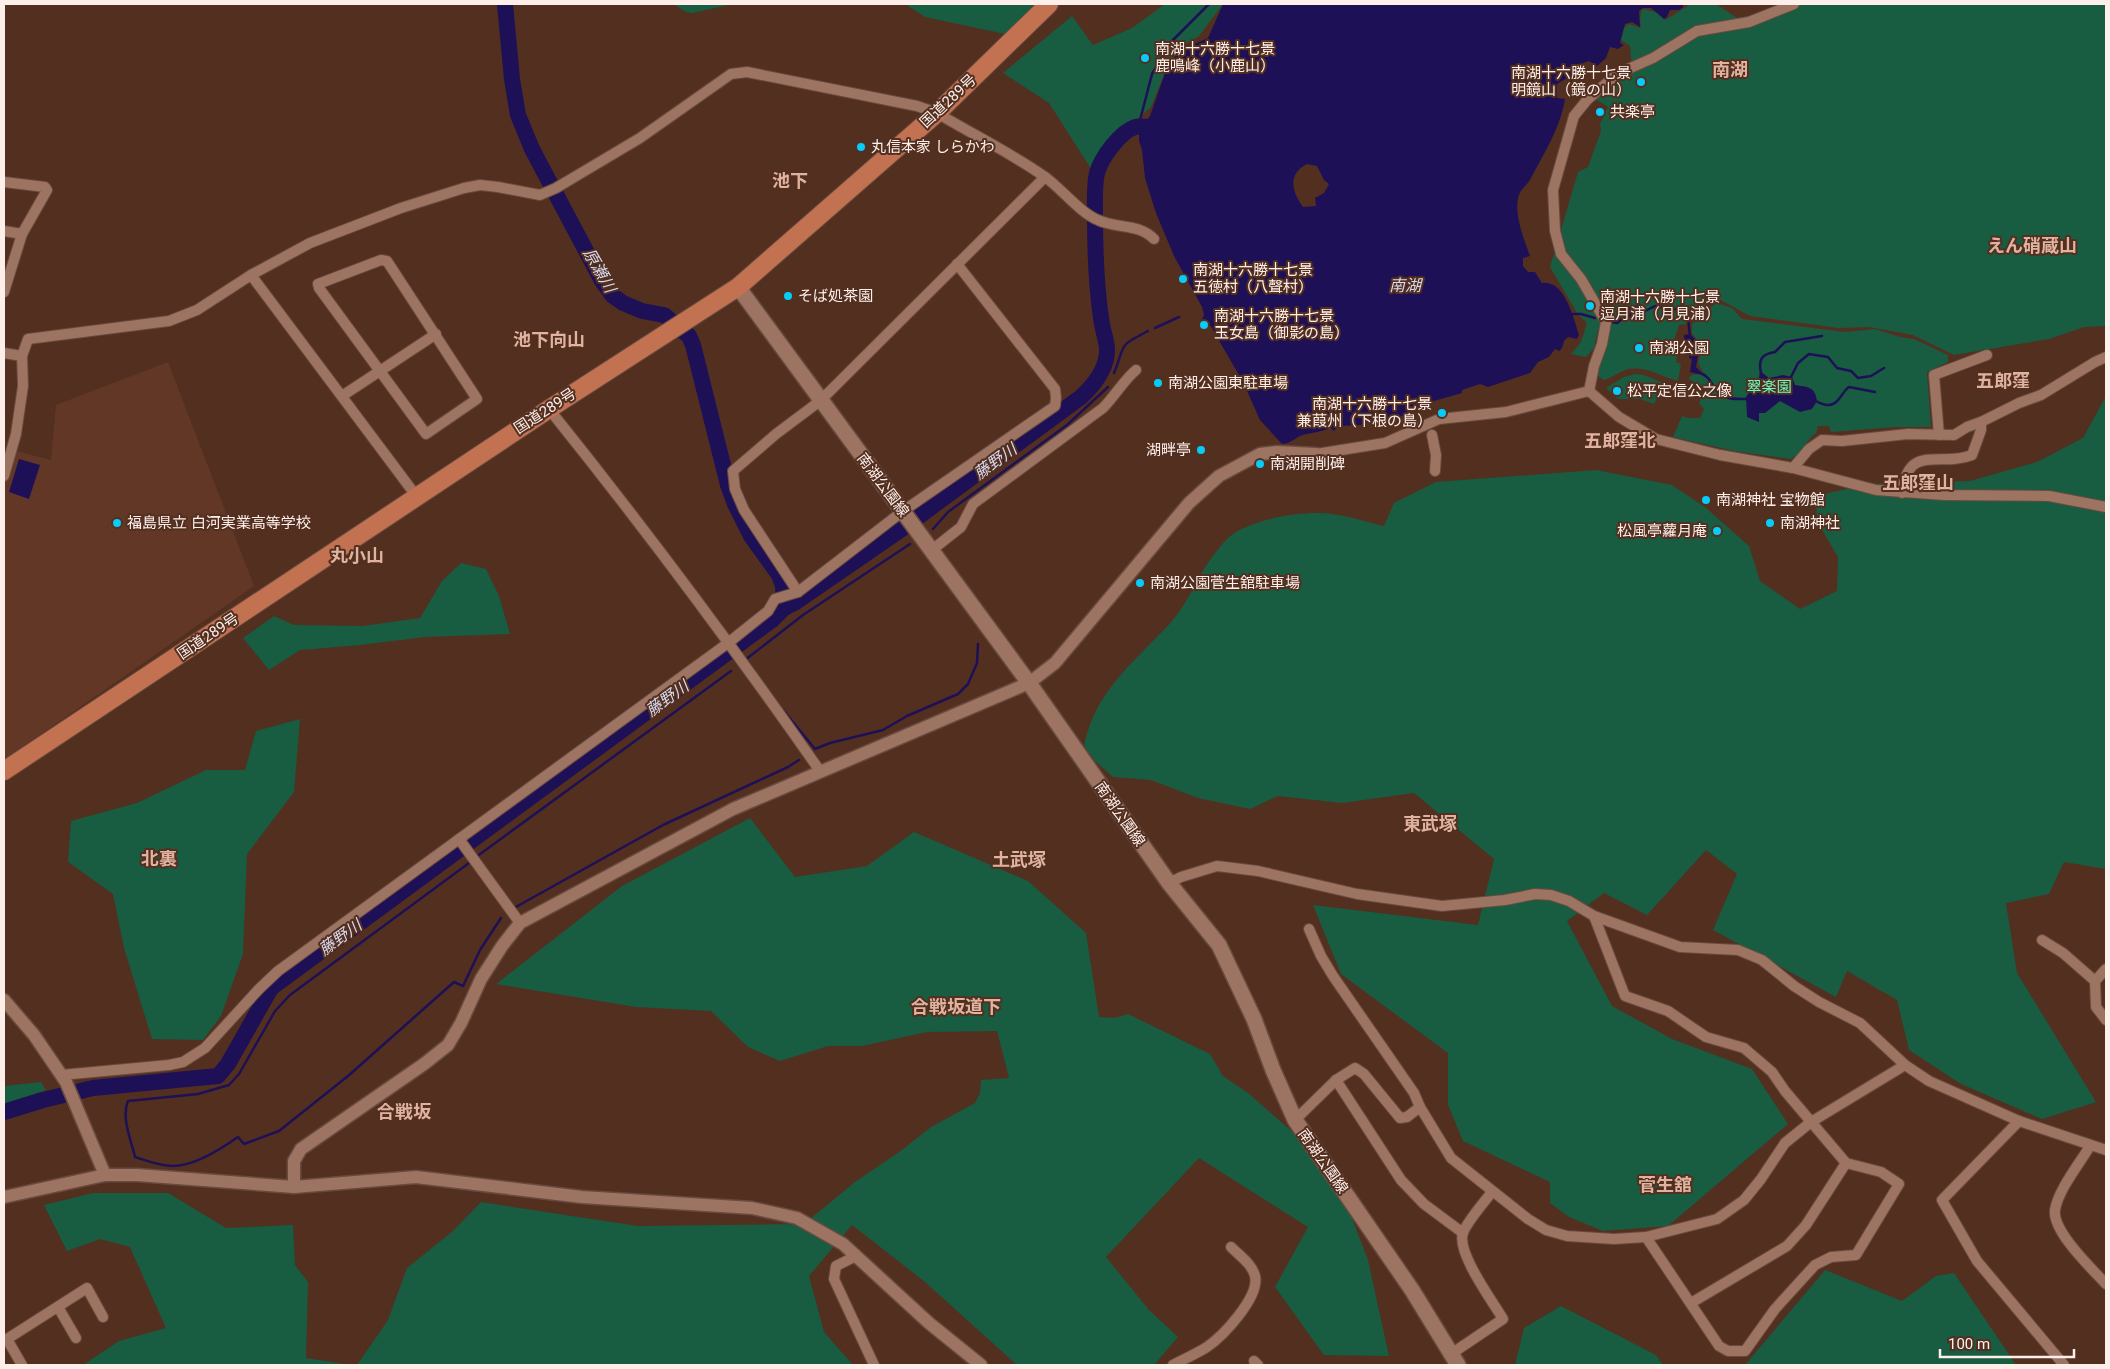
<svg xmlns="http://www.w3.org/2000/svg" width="2110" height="1369" font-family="Roboto,'Noto Sans JP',sans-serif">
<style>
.built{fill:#623725}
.green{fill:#185c41}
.water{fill:#1e1057;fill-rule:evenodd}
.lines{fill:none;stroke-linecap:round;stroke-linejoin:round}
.stream{stroke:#1e1057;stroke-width:2.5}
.river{stroke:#1e1057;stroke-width:16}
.minor-casing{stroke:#684a3e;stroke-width:12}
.tertiary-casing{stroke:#684a3e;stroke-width:15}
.secondary-casing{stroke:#684a3e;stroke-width:18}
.trunk-casing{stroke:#684a3e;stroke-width:20}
.minor{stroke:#9d7362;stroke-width:10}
.tertiary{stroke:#9d7362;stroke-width:12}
.secondary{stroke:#9d7362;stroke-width:15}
.trunk{stroke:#c27251;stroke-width:18}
.poi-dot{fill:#07cbf9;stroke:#532f20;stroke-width:2}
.labels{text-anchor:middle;stroke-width:4;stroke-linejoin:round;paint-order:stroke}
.poi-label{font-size:15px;fill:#feefea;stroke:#532f20;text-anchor:start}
.street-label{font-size:15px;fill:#feefea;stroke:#532f20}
.park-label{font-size:15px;fill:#6efabe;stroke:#532f20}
.water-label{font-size:16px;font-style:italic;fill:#d8daf0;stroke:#532f20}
.quarter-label{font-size:18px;font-weight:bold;fill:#e0b2a0;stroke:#532f20}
</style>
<rect width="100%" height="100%" fill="#532f20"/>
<!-- built -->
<path class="built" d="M168 362 254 586 4 760V458L14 460 16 451 51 460 56 405Z"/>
<!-- green -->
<g class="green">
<path d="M673 4H734L692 13 686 12Z"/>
<path d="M905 4H1036L1005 34 925 17Z"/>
<path d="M1165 4H1223L1199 36 1173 52 1151 107 1118 136 1095 175 1049 103 1003 73 1072 16 1093 45 1132 28Z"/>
<path d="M1691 4H1716L1737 18 1764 13 1779 4H2106V326L2084 327 2049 339 1954 355 1913 335 1869 327 1839 328 1750 316 1715 297 1702 308H1657L1652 310C1669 308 1680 306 1687 324L1679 325 1672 347 1678 348 1676 362 1681 364 1678 381C1661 377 1645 364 1625 370 1618 373 1611 378 1604 380L1595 374 1609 331 1610 317 1616 316 1610 315 1598 331 1594 348 1586 357 1571 354 1581 342 1587 323 1577 313 1550 267 1578 172 1588 167 1601 131 1600 124 1608 107 1597 100 1603 88 1632 71 1630 46 1621 40 1623 30 1628 24 1641 28 1640 18 1642 9 1656 12 1665 20Z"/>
<path d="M1716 303 1732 308 1742 319 1845 332 1875 329 1900 337 1914 339 1948 355V362L1927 372 1931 427H1896L1831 432 1829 426H1818L1816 434 1813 435 1796 456 1790 459 1734 451 1673 437 1682 416 1689 418H1700L1704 409 1699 403 1706 389 1689 379 1691 375 1704 374 1698 363C1706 339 1702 350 1692 333V324Z"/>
<path d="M1635 374 1644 375 1663 383 1664 388 1661 395H1659L1654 404 1640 399H1618L1606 388 1624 377Z"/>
<path d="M2106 396V869L2064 862 2049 894 2006 903 2017 973 2096 1102 2042 1119 1961 1084 1909 1050 1897 1000 1847 971 1836 997 1713 930 1737 874 1706 850 1647 915 1604 893 1567 921 1612 1006 1672 1039 1752 1069 1788 1124 1668 1226 1603 1231 1569 1217 1550 1203V1182L1463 1141 1448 1105V1053L1341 974 1313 905 1478 925 1494 859 1414 793 1342 803 1278 796 1250 809 1198 798 1151 780 1113 777 1095 761 1084 746C1095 690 1136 661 1172 621 1188 603 1196 579 1210 560 1215 553 1221 545 1227 539 1248 519 1304 510 1332 514 1349 516 1366 522 1384 526L1394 503 1436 482 1596 470 1672 485 1706 508 1749 546 1760 581 1800 609 1837 591 1838 557 1817 521 1816 496 1867 484 1970 481 2037 462 2083 438Z"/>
<path d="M461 563 486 569 499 596 510 634 425 637 360 645 300 650 269 670 243 638 274 616 294 625 363 626 420 618 442 581Z"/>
<path d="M300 719 294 792 247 854 243 954 221 1016 203 1040 152 1039 124 948 113 894 68 862 71 821 137 803 206 770H245L256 731Z"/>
<path d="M750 818 795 877 867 866 914 832 1028 881 1086 933 1099 1017 1115 1018 1128 1014 1210 1054 1223 1076 1248 1093 1319 1155 1337 1179 1368 1260 1389 1356 1324 1355 1275 1287 1308 1227 1199 1158 1106 1257 1149 1310 1178 1337 1154 1365H1017L925 1282 852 1225 809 1276 824 1332 853 1365H357L388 1320 407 1268 453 1231 481 1202 638 1226 804 1224 855 1182 902 1150 931 1127 975 1103 980 1093 981 1080 1009 1078 997 1031 927 1032 862 1046H828L780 1061 748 1047 711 1011 636 1007 496 984 622 886Z"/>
<path d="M41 1082 46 1090 4 1104V1086Z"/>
<path d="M93 1193H168L226 1228 293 1225 295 1265 308 1282 306 1358 351 1365H83L119 1341 166 1328 130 1247 100 1239 67 1251 44 1205Z"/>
<path d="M1825 1270 1902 1301 1936 1276 1954 1273 2016 1365H1745Z"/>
<path d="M1561 1306 1656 1355 1663 1365H1515L1524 1328Z"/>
</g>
<!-- water -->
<g class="water">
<path d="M1223 4H1683V7L1679 10H1670L1667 17 1664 19 1651 8H1643L1639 11 1640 27 1632 22 1625 24 1620 43 1624 45 1618 49 1610 47 1606 58 1597 66 1589 61 1583 63 1574 79 1577 84 1573 88 1568 85 1567 78 1557 84V98L1565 99C1560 129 1544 153 1530 180 1527 185 1520 190 1519 195 1513 213 1524 239 1530 256L1523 258V266L1528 272H1535L1542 283C1565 279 1574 320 1579 335L1577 339 1568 337 1564 341 1562 348 1559 351 1555 349 1549 357 1538 362 1530 373 1488 387 1480 384 1462 390V393L1420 405 1406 415 1390 420 1374 418 1363 422 1361 425 1338 426 1334 431 1331 428C1323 431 1316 432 1307 434 1297 435 1292 444 1282 444L1260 420 1243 382 1214 332 1211 326 1206 325 1202 320 1204 315 1202 307 1174 256 1156 213 1145 178 1142 150 1139 141V129L1150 116 1165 73 1178 51 1208 38ZM1307 164 1317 166 1324 180 1329 184 1324 193 1315 198 1316 206 1303 207C1292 192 1287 174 1307 164Z"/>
<path d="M1639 305 1643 308V312L1633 318 1626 319 1623 314 1624 308Z"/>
<path d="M1690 334C1696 340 1701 343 1700 352H1696L1694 355 1698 356 1696 367 1701 372 1698 374 1690 372 1692 359 1689 358 1690 347 1686 346 1687 341 1684 340V335Z"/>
<path d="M1760 371 1769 378 1783 375 1792 377 1795 385C1807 387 1815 386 1817 401L1812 409 1800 412 1780 401 1765 413H1759V422L1747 417 1746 397 1759 378Z"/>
<path d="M19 459 40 465 29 499 9 492Z"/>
</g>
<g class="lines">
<!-- stream -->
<g class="stream">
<path d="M1133 128 1139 124 1152 74 1172 41 1209 4"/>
<path d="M1641 313 1655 306 1682 310 1688 317 1690 337"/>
<path d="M1573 314H1581L1595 318"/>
<path d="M1612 322 1617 323 1626 316"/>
<path d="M1155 328 1179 317"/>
<path d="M1698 372C1714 378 1710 387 1721 395 1728 400 1740 399 1749 399"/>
<path d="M1114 373C1126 343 1117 347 1148 331"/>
<path d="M1761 373C1758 359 1762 354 1775 352L1785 342 1822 336"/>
<path d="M1790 379 1798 363 1809 354 1828 357 1837 368 1851 371 1858 378 1871 376 1884 368"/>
<path d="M1814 400C1818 402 1823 405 1827 405 1839 406 1842 391 1849 387L1875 392"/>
<path d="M933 529 948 512 1067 425 1108 387"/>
<path d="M745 660 803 615 910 544"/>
<path d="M783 710 815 749 830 743 883 730 907 716 958 694 968 684 977 663 978 644"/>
<path d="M476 857 731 671"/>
<path d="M469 863 290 995 275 1011 239 1074 229 1085 198 1094 128 1101C121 1117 131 1140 135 1157 147 1161 160 1166 173 1166 195 1166 221 1149 238 1137L244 1144 279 1131 348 1076 454 982 463 986 480 950 501 918"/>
<path d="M514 908 663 825 788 767 799 760"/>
</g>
<!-- river -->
<g class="river">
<path d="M505 4 512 79 518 115 532 149 602 281 613 296 623 303 642 311 664 315 689 336 693 345 728 485 735 504 751 536 779 575 783 586 784 608"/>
<path d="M4 1112 43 1100 93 1088 218 1076 228 1064 271 988 772 620 784 608 796 602 899 531 1081 397C1094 385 1108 368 1107 348 1106 338 1102 328 1101 318 1096 284 1095 249 1095 215 1095 202 1094 186 1097 173 1101 158 1120 132 1135 127 1144 125 1154 128 1162 129"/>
</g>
<!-- minor casing -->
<g class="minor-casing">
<g id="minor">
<path d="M4 182 45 187 47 190 22 234 4 292"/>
<path d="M4 231 22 234"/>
<path d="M381 260 387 261 477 399 426 434 319 288 318 284Z"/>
<path d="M251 275 417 497"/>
<path d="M4 353 22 356"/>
<path d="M1589 391 1619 417 1656 439 1720 455 1793 468 1876 490 1944 495 2049 496 2106 507"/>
<path d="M342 396 436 334"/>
<path d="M549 409C643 526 734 648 820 771"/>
<path d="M1432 435 1436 455 1435 471"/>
<path d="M1939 435 1934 375 1987 355"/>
<path d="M1316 454 1385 443 1439 419 1506 412 1589 391 1594 366 1602 344 1606 322 1581 279 1561 254 1555 231 1553 190 1574 116 1587 100 1617 74 1653 58 1697 31 1749 22 1794 4"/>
<path d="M1793 468 1809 449 1822 440 1842 441 1908 434 1954 435 1967 427 1981 422 2019 403 2041 395 2095 362 2106 357"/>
<path d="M4 476 16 434 23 386 22 356 28 339 169 321 197 310 251 275 310 243 401 208 464 188 480 185 498 187 540 195 556 188 640 138 731 74 747 72 917 106 937 113C972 134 1011 153 1045 177 1062 189 1079 212 1098 220 1117 229 1138 223 1154 239"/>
<path d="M1902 493C1908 442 1940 468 1972 455L1981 430V422"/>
<path d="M932 550 961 527 973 504 1103 408C1115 396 1123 381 1136 370"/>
<path d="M798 592 744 510 735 489 733 471 776 434 820 401 1045 177"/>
<path d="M459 839 520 923"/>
<path d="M1169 883 1181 877 1217 866 1258 871 1357 894 1442 906 1505 900 1535 894 1551 895 1569 901 1594 916 1680 947 1738 950 1762 960 1794 986 1819 1002 1860 1023 1905 1065 1929 1081 2019 1121 2106 1150"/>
<path d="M1594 916 1625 996 1668 1011 1706 1037 1744 1048 1772 1072 1785 1091 1846 1163 1881 1172 1899 1184 1856 1255 1831 1257 1815 1265 1775 1309 1745 1351H1728L1719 1346 1646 1237"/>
<path d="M1309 929 1321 956 1333 976 1414 1093 1420 1107 1451 1158 1528 1219 1546 1230 1567 1236 1614 1239 1646 1237 1717 1219 1744 1200 1761 1179 1785 1143 1811 1122 1905 1065"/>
<path d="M2042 940 2063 953 2095 981 2096 1007 2106 1020"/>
<path d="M2095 981 2106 969"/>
<path d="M61 1075 169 1065 183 1062 205 1048 259 989 278 971 728 643 768 611 775 599 798 592 903 511 1055 406 1056 398 1055 389 957 264"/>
<path d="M1336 1080 1401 1180 1424 1204 1463 1233"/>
<path d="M1295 1120 1336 1080 1355 1068 1364 1074 1400 1118 1407 1117 1420 1107"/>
<path d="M2019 1121 1942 1200 1977 1261 2064 1365"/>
<path d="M2090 1146C2080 1163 2058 1190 2055 1210 2052 1231 2092 1269 2106 1284"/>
<path d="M856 1256 836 1266 834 1279 874 1365"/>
<path d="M1691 1303 1787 1246 1806 1225 1846 1163"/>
<path d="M58 1307 76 1338"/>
<path d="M7 1339 22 1365"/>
<path d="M4 1341 87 1288 103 1317"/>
<path d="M1451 1354 1503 1319C1493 1302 1456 1252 1463 1233 1466 1223 1485 1201 1492 1192"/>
<path d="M1254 1361 1258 1365"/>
<path d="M1173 1365C1184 1359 1196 1354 1207 1347 1223 1336 1260 1297 1255 1276 1252 1264 1240 1256 1231 1247"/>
</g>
</g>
<!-- tertiary casing -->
<g class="tertiary-casing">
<g id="tertiary">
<path d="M4 1000 34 1035 66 1082 105 1175"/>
<path d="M294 1187V1161L301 1149 424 1064 448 1045 461 1023 481 979 502 946 520 923 733 809 1029 683 1055 663 1189 503 1219 476 1260 454 1277 452 1316 454"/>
<path d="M4 1197 105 1175H137L294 1187 416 1177 582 1197 752 1208 797 1218 843 1244 929 1323 981 1365"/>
</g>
</g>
<!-- secondary casing -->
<g class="secondary-casing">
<path id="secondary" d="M738 287 1029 683 1169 883 1219 945 1254 1019 1273 1070 1295 1120 1412 1290 1458 1365"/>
</g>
<!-- trunk casing -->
<g class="trunk-casing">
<path id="trunk" d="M4 771 549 409 738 287 937 113 1049 4"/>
</g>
<!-- minor -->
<use href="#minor" class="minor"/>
<!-- tertiary -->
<use href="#tertiary" class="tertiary"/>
<!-- secondary -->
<use href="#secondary" class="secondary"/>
<!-- trunk -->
<use href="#trunk" class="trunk"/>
</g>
<!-- markers -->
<g class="poi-dot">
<circle cx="1145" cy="58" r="5"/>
<circle cx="1641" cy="82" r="5"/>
<circle cx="1600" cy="112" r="5"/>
<circle cx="861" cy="147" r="5"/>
<circle cx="1183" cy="279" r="5"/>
<circle cx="788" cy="296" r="5"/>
<circle cx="1590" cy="306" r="5"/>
<circle cx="1204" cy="325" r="5"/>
<circle cx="1639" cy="348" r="5"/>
<circle cx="1158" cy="383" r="5"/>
<circle cx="1617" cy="391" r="5"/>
<circle cx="1442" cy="413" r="5"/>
<circle cx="1201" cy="450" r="5"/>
<circle cx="1260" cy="464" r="5"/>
<circle cx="1706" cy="500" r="5"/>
<circle cx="117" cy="523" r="5"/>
<circle cx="1770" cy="523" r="5"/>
<circle cx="1717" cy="531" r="5"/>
<circle cx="1140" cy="583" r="5"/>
</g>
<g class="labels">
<!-- poi labels -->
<g class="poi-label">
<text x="1155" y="54">南湖十六勝十七景<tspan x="1155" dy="17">鹿鳴峰（小鹿山）</tspan></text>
<text x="1631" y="78" text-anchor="end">南湖十六勝十七景<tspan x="1631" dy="17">明鏡山（鏡の山）</tspan></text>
<text x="1610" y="117">共楽亭</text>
<text x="871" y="152">丸信本家 しらかわ</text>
<text x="1193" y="275">南湖十六勝十七景<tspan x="1193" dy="17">五徳村（八聲村）</tspan></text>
<text x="798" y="301">そば処茶園</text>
<text x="1600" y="302">南湖十六勝十七景<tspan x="1600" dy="17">逗月浦（月見浦）</tspan></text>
<text x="1214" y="321">南湖十六勝十七景<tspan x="1214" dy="17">玉女島（御影の島）</tspan></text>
<text x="1649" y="353">南湖公園</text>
<text x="1168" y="388">南湖公園東駐車場</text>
<text x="1627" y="396">松平定信公之像</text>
<text x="1432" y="409" text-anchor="end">南湖十六勝十七景<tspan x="1432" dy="17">兼葭州（下根の島）</tspan></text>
<text x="1191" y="455" text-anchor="end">湖畔亭</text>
<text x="1270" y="469">南湖開削碑</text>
<text x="1716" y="505">南湖神社 宝物館</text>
<text x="127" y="528">福島県立 白河実業高等学校</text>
<text x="1780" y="528">南湖神社</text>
<text x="1707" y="536" text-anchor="end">松風亭蘿月庵</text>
<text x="1150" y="588">南湖公園菅生舘駐車場</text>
</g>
<!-- street labels -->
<g class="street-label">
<text transform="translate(948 101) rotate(-43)" y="5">国道289号</text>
<text transform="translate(545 411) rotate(-33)" y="5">国道289号</text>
<text transform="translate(883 485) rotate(53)" y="5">南湖公園線</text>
<text transform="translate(208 636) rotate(-34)" y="5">国道289号</text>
<text transform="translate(1120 814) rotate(55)" y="5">南湖公園線</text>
<text transform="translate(1323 1161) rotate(55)" y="5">南湖公園線</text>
</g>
<!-- park labels -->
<g class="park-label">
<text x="1769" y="392">翠楽園</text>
</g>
<!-- water labels -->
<g class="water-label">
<text transform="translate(600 270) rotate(60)" y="6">原瀬川</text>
<text x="1405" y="291">南湖</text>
<text transform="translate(995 461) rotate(-36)" y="6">藤野川</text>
<text transform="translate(667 698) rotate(-36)" y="6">藤野川</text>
<text transform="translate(340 937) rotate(-36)" y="6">藤野川</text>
</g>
<!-- quarter labels -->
<g class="quarter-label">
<text x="1730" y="76">南湖</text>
<text x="790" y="187">池下</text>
<text x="2032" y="252">えん硝蔵山</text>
<text x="549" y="346">池下向山</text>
<text x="2003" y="387">五郎窪</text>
<text x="1620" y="447">五郎窪北</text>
<text x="1918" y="489">五郎窪山</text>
<text x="357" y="562">丸小山</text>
<text x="1430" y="830">東武塚</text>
<text x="159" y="865">北裏</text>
<text x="1019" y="866">土武塚</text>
<text x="956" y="1013">合戦坂道下</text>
<text x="404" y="1118">合戦坂</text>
<text x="1665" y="1191">菅生舘</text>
</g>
</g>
<!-- border -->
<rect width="2110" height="1369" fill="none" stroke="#feefea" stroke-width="10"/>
<!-- scale -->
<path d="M1940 1349v8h134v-8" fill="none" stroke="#feefea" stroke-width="2.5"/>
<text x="1948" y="1349" font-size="15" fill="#feefea" stroke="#532f20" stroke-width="4" paint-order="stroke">100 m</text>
</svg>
